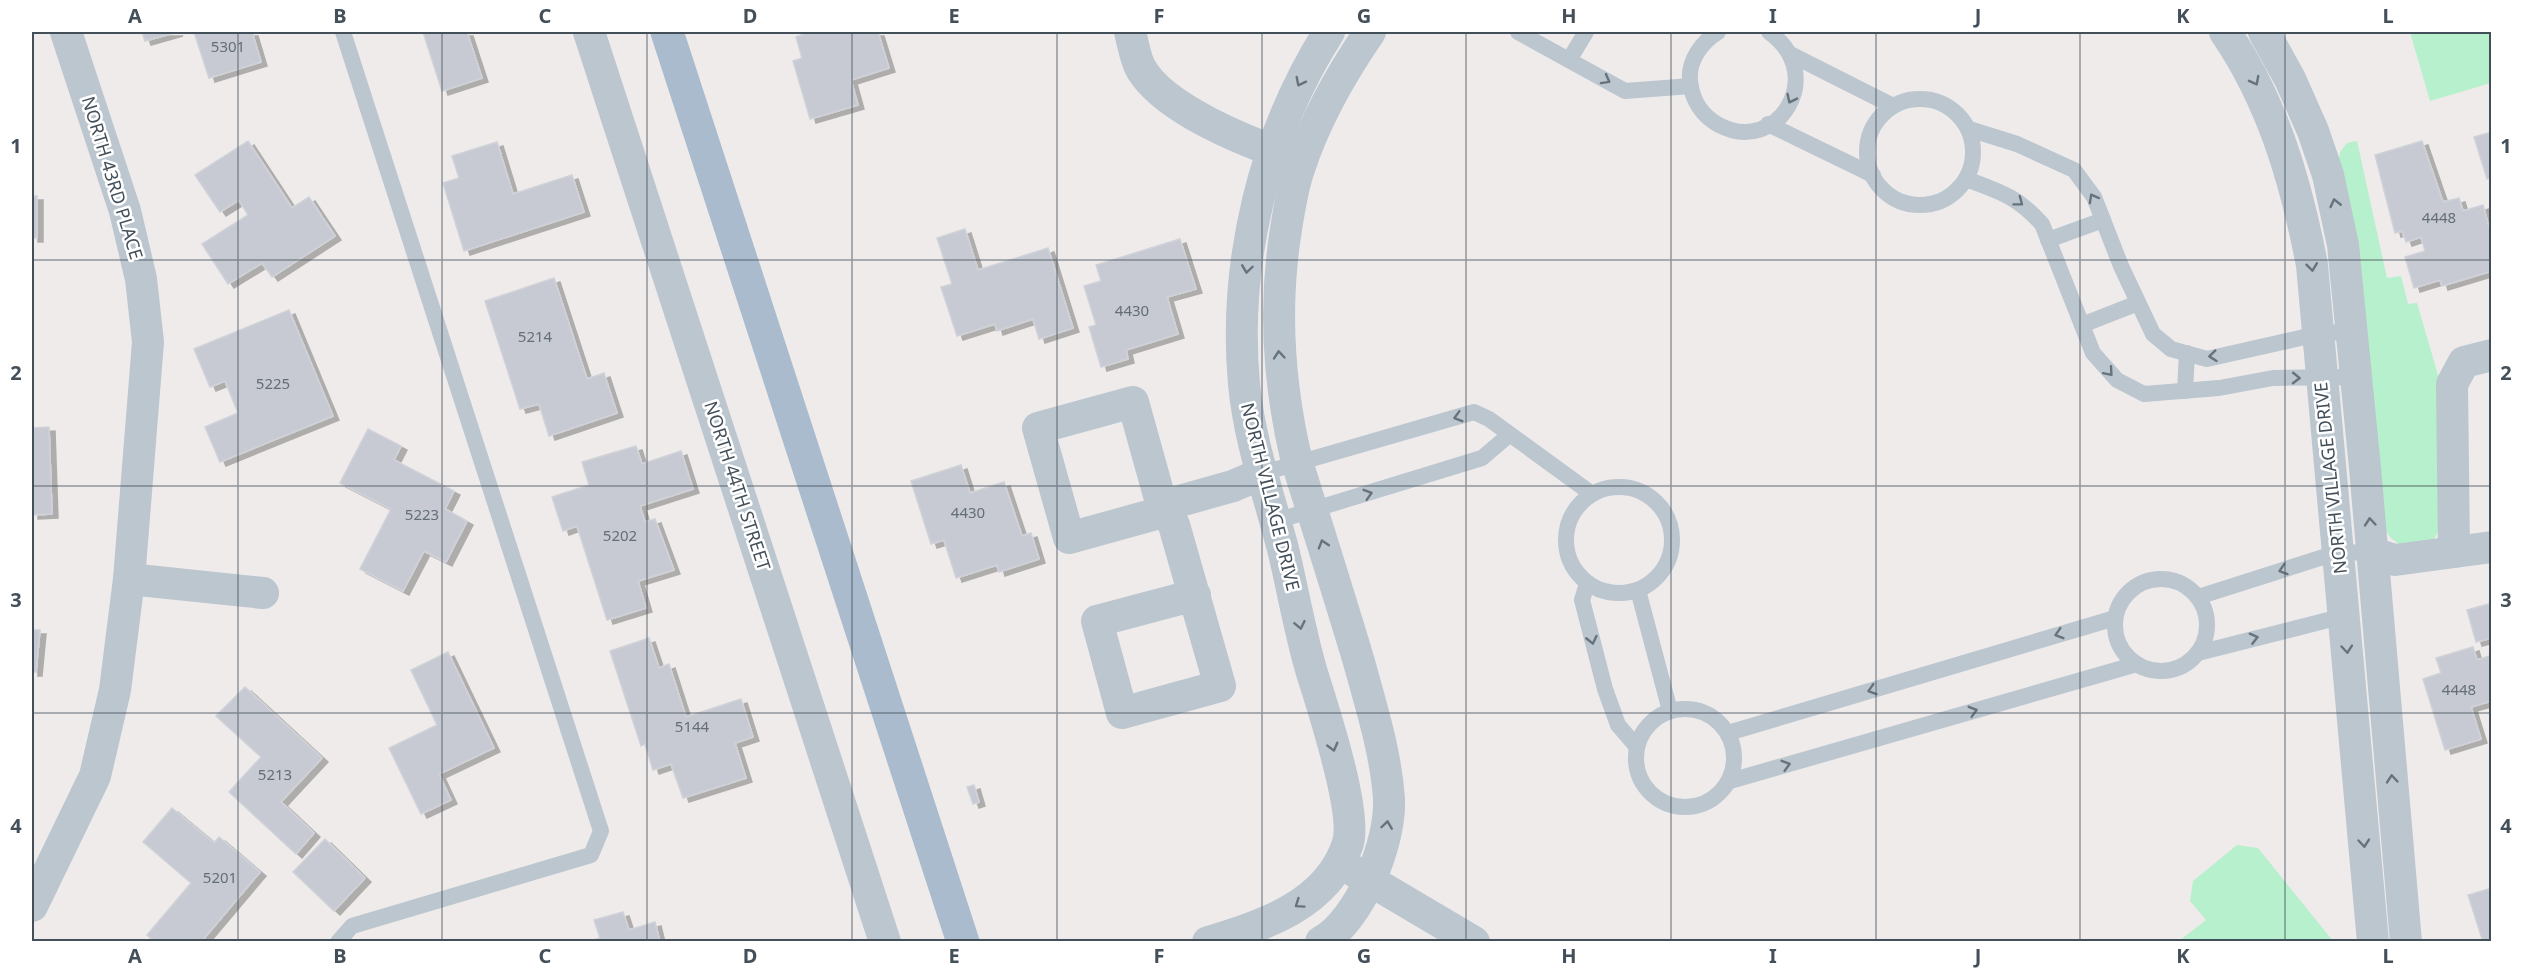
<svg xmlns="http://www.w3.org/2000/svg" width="2523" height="973" font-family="'Noto Sans',sans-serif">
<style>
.green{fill:#b6f0cc}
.building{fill:#c7cad2;stroke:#cfd2d8;stroke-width:1.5;filter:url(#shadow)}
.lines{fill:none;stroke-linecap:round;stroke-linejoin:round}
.service{stroke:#bbc6cf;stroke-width:16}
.minor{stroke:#bbc6cf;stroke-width:32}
.primary{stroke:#a9bbcd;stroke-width:33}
.oneway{stroke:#67737c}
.grid{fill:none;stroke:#434f59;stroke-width:1.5;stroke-opacity:0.55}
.labels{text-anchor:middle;stroke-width:5;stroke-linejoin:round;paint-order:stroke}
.number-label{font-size:15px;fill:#646e77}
.street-label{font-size:18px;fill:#434f59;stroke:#fff}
.neatline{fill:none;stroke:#434f59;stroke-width:2}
.grid-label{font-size:20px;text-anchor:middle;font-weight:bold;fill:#434f59}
</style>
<defs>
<filter id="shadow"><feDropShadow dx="6" dy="4" stdDeviation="0" flood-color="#0004"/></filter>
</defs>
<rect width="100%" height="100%" fill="#efebeb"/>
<!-- green -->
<g class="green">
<path d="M2410 32H2491V83L2430 101Z"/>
<path d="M2357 141 2387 278 2401 276 2408 304 2417 303 2438 375V532L2432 543 2404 548 2391 538 2378 520 2337 172 2340 152 2347 143Z"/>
<path d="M2237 845 2258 848 2333 941H2179L2206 920 2190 901 2193 881Z"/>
</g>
<!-- building -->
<g class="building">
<path d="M142 32H177L145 41Z"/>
<path d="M194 32H252L261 62 209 78Z"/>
<path d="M423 32H467L482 78 442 91Z"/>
<path d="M804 32H878L889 68 851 80 858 105 810 119 793 61 802 58 796 37 804 34Z"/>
<path d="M2492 132V178L2487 179 2474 137Z"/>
<path d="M248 141 292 208 309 197 335 236 272 277 262 263 228 284 202 244 248 215 239 200 220 212 195 175Z"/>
<path d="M2422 141 2443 202 2459 198 2463 211 2483 205 2489 227 2492 226V271L2442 286 2440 280 2414 288 2405 257 2425 251 2421 237 2406 242 2402 231 2395 233 2375 155Z"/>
<path d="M497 142 513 194 572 175 584 212 464 251 443 183 459 178 452 156Z"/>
<rect x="32" y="196" width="5" height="42"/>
<path d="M965 229 978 270 1048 248 1073 328 1039 339 1033 319 997 331 995 324 957 336 941 287 952 284 937 238Z"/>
<path d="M1180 239 1196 289 1167 297 1178 334 1126 350 1128 359 1101 367 1089 327 1096 325 1084 286 1101 281 1096 265Z"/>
<path d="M554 278 587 379 604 373 617 413 549 436 539 404 520 409 485 301Z"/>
<path d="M289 310 333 416 220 462 205 427 238 413 225 381 210 387 194 349Z"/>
<path d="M49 427 52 514 32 515V428Z"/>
<path d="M368 429 401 446 394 460 454 491 445 509 467 521 446 562 424 551 403 591 360 569 391 509 340 483Z"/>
<path d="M636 446 642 464 681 451 693 489 640 506 645 522 655 519 674 570 638 581 646 608 607 620 577 526 563 531 552 497 589 485 582 462Z"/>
<path d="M961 465 970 493 1004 482 1022 536 1031 533 1039 559 999 572 997 565 956 578 944 540 931 544 911 481Z"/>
<path d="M2492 603V638L2476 642 2467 610Z"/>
<path d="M32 630H40L36 672H32Z"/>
<path d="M649 638 659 668 669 664 686 717 741 699 753 737 735 743 746 778 683 798 671 764 653 770 645 744 641 746 610 651Z"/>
<path d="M2473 647 2477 660 2492 655V701L2471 707 2481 739 2445 750 2423 679 2441 673 2436 658Z"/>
<path d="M448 652 494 748 439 774 451 800 421 814 389 748 437 725 411 670Z"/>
<path d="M245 687 322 758 281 802 314 833 296 854 229 792 261 757 216 716Z"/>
<path d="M974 785 979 802 973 804 967 787Z"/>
<path d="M172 808 214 843 219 837 260 872 201 942H154L147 935 191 883 143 842Z"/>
<path d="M325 839 365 878 334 911 293 872Z"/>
<path d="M2492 888V942H2483L2468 895Z"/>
<path d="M623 912 629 930 655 922 660 942H587L600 938 594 920Z"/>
</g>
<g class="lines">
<!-- service -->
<g class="service">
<path d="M1518 32 1625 91 1691 86"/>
<path d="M1718 32C1702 42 1688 60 1690 81 1692 100 1702 116 1719 125 1777 156 1829 75 1769 32"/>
<path d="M1792 55 1893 106"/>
<path d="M1569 60 1586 32"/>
<circle cx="1920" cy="152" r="53"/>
<path d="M1768 124 1873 175"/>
<path d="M1969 129 2017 144 2074 170 2094 197 2121 266 2153 334 2171 349 2207 359 2318 334 2353 331"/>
<path d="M1966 179C2000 192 2017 196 2042 224L2093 353 2117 380 2144 394 2219 388 2273 378 2357 377"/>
<path d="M2048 240 2103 220"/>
<path d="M2082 325 2138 303"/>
<path d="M2185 391 2187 353"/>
<path d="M1263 473 1474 412 1489 419 1592 494"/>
<circle cx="1619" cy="540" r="53"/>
<path d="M1276 521 1482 458 1509 435"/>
<circle cx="2161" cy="625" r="46"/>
<path d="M1587 584 1582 600 1605 689 1618 725 1637 747"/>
<path d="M1638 590 1670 711"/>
<path d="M2198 597 2339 552 2372 553"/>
<path d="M2198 653 2344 616"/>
<circle cx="1685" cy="758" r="49"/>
<path d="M1728 733 2115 618"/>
<path d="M1730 781 2137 664"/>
<path d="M338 942 352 926 591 855 601 831 343 32"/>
</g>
<!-- minor -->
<g class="minor">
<path d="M589 32 885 942"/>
<path d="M1130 32C1133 43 1135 57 1140 67 1162 109 1250 143 1293 158"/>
<path d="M2225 32C2273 102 2296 182 2312 265L2373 942"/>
<path d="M2264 32 2290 79 2313 131 2328 175 2343 245 2365 468 2406 942"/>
<path d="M2454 552 2452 384 2464 362 2492 355"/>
<path d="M2372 553 2395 560 2492 547"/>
<path d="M129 579 263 593"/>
<path d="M1195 595 1097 621 1122 713 1220 686 1174 525 1162 506 1133 402 1038 428 1069 538 1152 515 1162 506 1233 486 1263 473"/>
<path d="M1354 871 1474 942"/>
<path d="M32 906 95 776 115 690 129 579 148 342 141 279 125 211 66 32"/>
<path d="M1208 942C1263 926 1329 904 1348 843 1357 811 1323 708 1312 673 1300 633 1293 590 1283 549 1269 495 1249 440 1244 384 1233 263 1264 134 1329 32"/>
<path d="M1321 942C1360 920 1391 843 1389 799 1386 753 1371 706 1359 662 1339 595 1318 529 1297 462 1278 383 1273 304 1287 223 1290 205 1293 186 1299 169 1315 120 1341 74 1370 32"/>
</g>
<!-- primary -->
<path class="primary" d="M667 32 963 942"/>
</g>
<!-- one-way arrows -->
<defs><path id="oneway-chevron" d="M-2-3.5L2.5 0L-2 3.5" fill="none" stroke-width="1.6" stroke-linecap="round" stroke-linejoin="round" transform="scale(1.5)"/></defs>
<g class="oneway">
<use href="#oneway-chevron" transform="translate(1606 80) rotate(29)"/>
<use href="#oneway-chevron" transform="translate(2255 81) rotate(62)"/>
<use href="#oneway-chevron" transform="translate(1300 82) rotate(117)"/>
<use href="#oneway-chevron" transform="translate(1791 99) rotate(116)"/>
<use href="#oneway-chevron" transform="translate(2093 198) rotate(-119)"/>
<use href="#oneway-chevron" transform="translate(2019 202) rotate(37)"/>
<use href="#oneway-chevron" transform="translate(2335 203) rotate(-103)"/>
<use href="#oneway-chevron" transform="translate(2312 267) rotate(83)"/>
<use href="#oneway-chevron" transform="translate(1247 269) rotate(98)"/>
<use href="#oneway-chevron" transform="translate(1279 355) rotate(-95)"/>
<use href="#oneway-chevron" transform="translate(2213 356) rotate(174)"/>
<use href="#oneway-chevron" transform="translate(2109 372) rotate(49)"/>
<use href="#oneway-chevron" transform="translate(2296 378) rotate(1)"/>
<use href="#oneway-chevron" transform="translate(1458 417) rotate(164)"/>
<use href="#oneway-chevron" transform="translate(1368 494) rotate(-17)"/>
<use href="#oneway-chevron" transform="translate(2370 522) rotate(-95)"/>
<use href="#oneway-chevron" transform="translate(1323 544) rotate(-107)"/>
<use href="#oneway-chevron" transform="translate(2283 570) rotate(162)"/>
<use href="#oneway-chevron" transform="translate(1300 625) rotate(78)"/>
<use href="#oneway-chevron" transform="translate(2059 634) rotate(163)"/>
<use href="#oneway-chevron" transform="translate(2254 638) rotate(-14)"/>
<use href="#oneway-chevron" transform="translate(1592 640) rotate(77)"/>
<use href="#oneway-chevron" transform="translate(2347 649) rotate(85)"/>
<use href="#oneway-chevron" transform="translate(1872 690) rotate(163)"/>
<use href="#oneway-chevron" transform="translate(1973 711) rotate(-16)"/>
<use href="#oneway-chevron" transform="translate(1333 747) rotate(75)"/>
<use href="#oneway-chevron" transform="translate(1786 765) rotate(-16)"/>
<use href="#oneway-chevron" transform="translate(2392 779) rotate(-95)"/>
<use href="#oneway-chevron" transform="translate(1387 825) rotate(-82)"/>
<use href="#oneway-chevron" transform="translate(2364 843) rotate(85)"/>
<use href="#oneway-chevron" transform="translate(1299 904) rotate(145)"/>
</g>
<!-- grid -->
<path class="grid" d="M238 32V942M442 32V942M647 32V942M852 32V942M1057 32V942M1262 32V942M1466 32V942M1671 32V942M1876 32V942M2080 32V942M2285 32V942M32 260H2492M32 486H2492M32 713H2492"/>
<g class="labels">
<!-- number labels -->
<g class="number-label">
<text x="228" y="52">5301</text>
<text x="2439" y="223">4448</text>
<text x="1132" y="316">4430</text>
<text x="535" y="342">5214</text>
<text x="273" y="389">5225</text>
<text x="968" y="518">4430</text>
<text x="422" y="520">5223</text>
<text x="620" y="541">5202</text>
<text x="2459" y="695">4448</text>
<text x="692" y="732">5144</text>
<text x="275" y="780">5213</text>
<text x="220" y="883">5201</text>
</g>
<!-- street labels -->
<g class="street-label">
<text transform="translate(112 178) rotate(73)" y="6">NORTH 43RD PLACE</text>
<text transform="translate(2331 478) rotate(-96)" y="6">NORTH VILLAGE DRIVE</text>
<text transform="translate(737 486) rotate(72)" y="6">NORTH 44TH STREET</text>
<text transform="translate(1270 497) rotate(76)" y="6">NORTH VILLAGE DRIVE</text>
</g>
</g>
<!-- border -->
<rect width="2523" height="973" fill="none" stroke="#ffffff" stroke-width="66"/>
<rect x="33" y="33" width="2457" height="907" class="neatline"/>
<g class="grid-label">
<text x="135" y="23">A</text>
<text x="340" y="23">B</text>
<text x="545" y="23">C</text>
<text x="750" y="23">D</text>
<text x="954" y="23">E</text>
<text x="1159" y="23">F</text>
<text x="1364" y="23">G</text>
<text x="1569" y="23">H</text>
<text x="1773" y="23">I</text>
<text x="1978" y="23">J</text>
<text x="2183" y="23">K</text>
<text x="2388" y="23">L</text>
<text x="16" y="153">1</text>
<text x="2506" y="153">1</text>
<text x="16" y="380">2</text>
<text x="2506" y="380">2</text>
<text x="16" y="607">3</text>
<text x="2506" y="607">3</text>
<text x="16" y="833">4</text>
<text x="2506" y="833">4</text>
<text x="135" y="963">A</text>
<text x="340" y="963">B</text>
<text x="545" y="963">C</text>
<text x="750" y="963">D</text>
<text x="954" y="963">E</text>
<text x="1159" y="963">F</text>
<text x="1364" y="963">G</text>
<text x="1569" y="963">H</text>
<text x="1773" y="963">I</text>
<text x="1978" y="963">J</text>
<text x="2183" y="963">K</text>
<text x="2388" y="963">L</text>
</g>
</svg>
